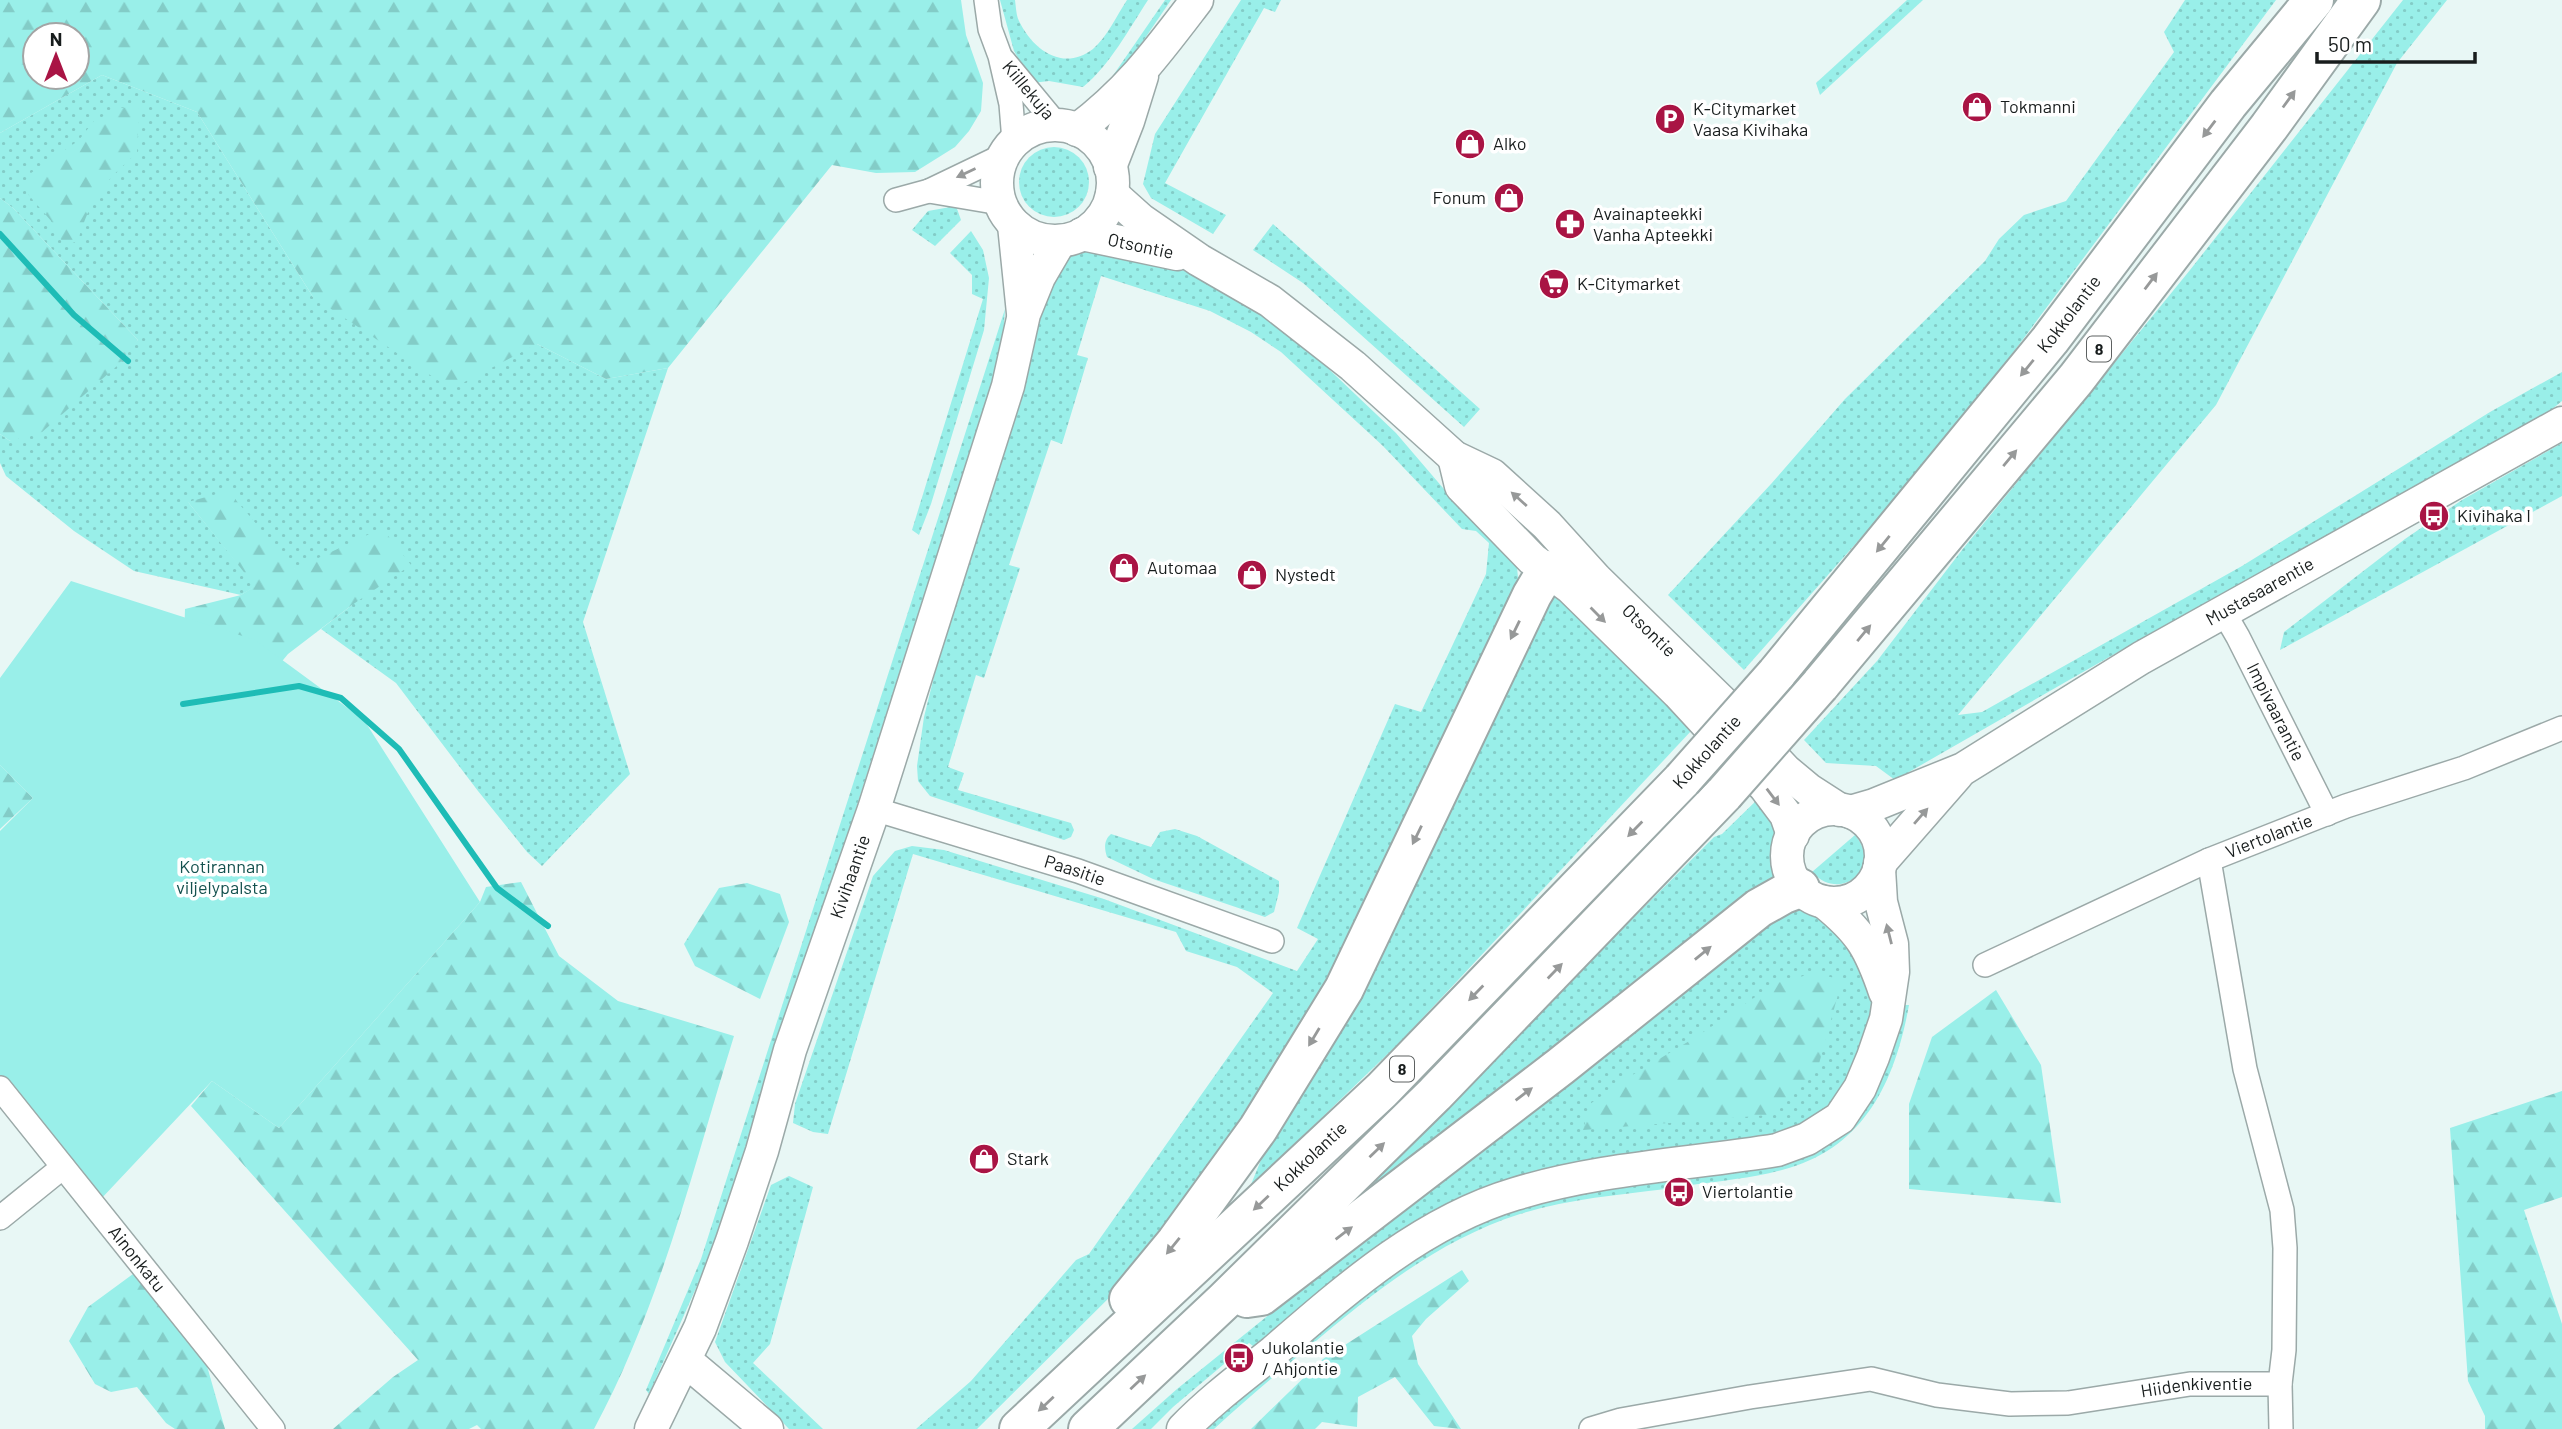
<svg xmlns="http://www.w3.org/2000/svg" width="2562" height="1429" font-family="Barlow,sans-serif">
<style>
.grass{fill:url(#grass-dots)}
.forest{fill:url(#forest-firs);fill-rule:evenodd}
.green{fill:#99efe9}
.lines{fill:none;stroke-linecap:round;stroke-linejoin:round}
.stream{stroke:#1ebcb6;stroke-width:6}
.street-casing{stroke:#9ba9a8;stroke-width:26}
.secondary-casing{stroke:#9ba9a8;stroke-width:35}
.highway-casing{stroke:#9ba9a8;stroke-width:42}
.street{stroke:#fff;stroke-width:23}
.secondary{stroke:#fff;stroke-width:32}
.highway{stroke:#fff;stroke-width:38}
.highway-bridge-casing{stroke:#9ba9a8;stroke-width:42;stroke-linecap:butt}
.highway-bridge{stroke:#fff;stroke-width:38}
.oneway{fill:#979999}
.labels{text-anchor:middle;stroke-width:7;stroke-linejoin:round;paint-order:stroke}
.shield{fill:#fff;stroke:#5d6161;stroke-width:2}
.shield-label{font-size:16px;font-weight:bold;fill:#181d1d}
.street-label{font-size:18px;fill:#181d1d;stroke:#fff}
.poi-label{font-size:18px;fill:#181d1d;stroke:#fff;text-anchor:start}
.park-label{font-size:18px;fill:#14514e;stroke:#fff}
</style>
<defs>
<pattern id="grass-dots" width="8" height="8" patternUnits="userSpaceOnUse" patternTransform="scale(1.75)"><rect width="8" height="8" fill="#99efe9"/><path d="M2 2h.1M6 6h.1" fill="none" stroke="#83ccc7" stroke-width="1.8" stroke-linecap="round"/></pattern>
<pattern id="forest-firs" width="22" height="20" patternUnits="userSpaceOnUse" patternTransform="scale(1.75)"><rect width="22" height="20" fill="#99efe9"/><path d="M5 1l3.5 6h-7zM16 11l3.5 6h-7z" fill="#83ccc7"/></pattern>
</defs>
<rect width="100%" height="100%" fill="#e8f7f5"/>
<!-- grass -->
<g class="grass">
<path d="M1000 0H1015C1016 7 1016 15 1019 21 1033 50 1063 72 1093 49 1107 37 1117 15 1127 0H1148C1129 29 1110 65 1083 87L1049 81 1032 83 1014 51Z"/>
<path d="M1165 0H1171L1107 94 1101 93Z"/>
<path d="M1241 0H1281L1275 12 1264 8 1165 183 1226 215 1213 234 1151 198 1143 184 1155 134Z"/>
<path d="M1907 0H1923L1820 95 1816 83Z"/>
<path d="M2185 0H2276L1950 437 1744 670 1668 595 1771 484 1845 399 1985 261 1999 239 2024 215 2066 201 2174 52 2164 32Z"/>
<path d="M2403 0H2447L2397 63 2216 405 1958 715 1982 712 2242 566 2490 412 2562 372V401L2540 419 2118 652 1895 780 1876 766 1826 763 1804 740 1877 661 1962 550 2190 270Z"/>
<path d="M102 75 197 112 313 297 537 344 606 379 668 368 583 622 630 774 542 866 527 852 478 791 396 683 321 629 352 605 188 502 256 586 241 595 134 571 74 531 6 476 0 463V434L10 441 138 340 13 208 0 198V133Z"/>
<circle cx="1054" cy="182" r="35"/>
<path d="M956 206 961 220 935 246 912 230 928 211Z"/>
<path d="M1273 224 1480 409 1464 427 1303 283 1253 250Z"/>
<path d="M971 231 983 250 989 278 984 330 931 504 919 535 912 530 983 299 972 294V275L950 253Z"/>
<path d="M1080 249 1159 260 1208 281 1263 312 1294 336 1396 433 1455 502 1508 554 1517 567 1519 589 1266 1100 1130 1277 977 1429H916L971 1381 1076 1260 1089 1254 1273 993 1237 967 1186 951 1176 932 913 854 828 1134 813 1132 793 1123 795 1104 873 876 895 851 912 846 944 850 1104 899 1297 971 1318 939 1297 928 1395 704 1421 712 1486 574 1489 543 1476 531 1462 529 1383 446 1281 352 1251 332 1210 311 1101 276 1077 355 1088 358 1062 444 1051 440 1009 565 1020 568 984 678 976 675 948 767 964 773 958 790 1071 823 1074 830 1071 837 1064 840 930 796 918 781 917 766 924 717 957 584 1051 272 1061 257Z"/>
<path d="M1005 309 1002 353 833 880 749 1134 728 1210 704 1270 649 1394 646 1390 701 1259Z"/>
<path d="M2562 443V496L2280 650 2284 632 2405 539 2462 500Z"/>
<path d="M1560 588 1692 730 1401 1041 1250 1187 1265 1150 1541 600Z"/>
<path d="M1761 796 1779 834 1775 852 1778 874 1515 1076 1352 1208 1404 1148 1714 837 1722 834Z"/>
<path d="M1175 829 1197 836 1279 881V892L1274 912 1265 917 1153 879 1107 857C1104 848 1104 840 1111 834L1151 847 1160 832Z"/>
<path d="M1855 835C1883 867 1841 904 1812 872Z"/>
<path d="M1791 907 1814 911 1832 923 1864 969 1871 1001 1869 1023 1848 1082 1830 1107 1801 1129 1774 1139 1578 1165 1257 1349 1249 1343 1173 1407 1151 1429H1132L1177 1389 1522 1110Z"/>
<path d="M1902 1005H1909C1895 1082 1864 1149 1782 1170 1752 1178 1721 1181 1691 1185L1690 1176 1814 1150Z"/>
<path d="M789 1176 813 1187 770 1344 753 1363 823 1429H789L725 1362 715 1342 771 1185Z"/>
<path d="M1666 1179V1189C1618 1195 1567 1199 1520 1214 1439 1240 1374 1292 1310 1346 1278 1373 1245 1400 1214 1429H1202L1360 1293 1463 1228 1519 1206 1583 1191Z"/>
</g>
<!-- forest -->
<g class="forest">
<path d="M0 0H961L966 35 983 83 981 111 969 131 955 147 915 172 876 173 832 165 668 368 606 379 537 344 451 389 313 297 197 112 102 75 0 133ZM35 35H77V77H35Z"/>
<path d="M139 106 137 153C104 182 90 199 78 241L64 246 52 222 26 192 31 173 78 141 94 121 120 108Z"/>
<path d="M0 198 13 208 138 340 118 365 41 433 10 441 0 434Z"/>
<path d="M228 491 295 569 382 528 411 565 352 605 288 654 256 693 184 642 185 609 241 595 255 586 188 502Z"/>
<path d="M0 765 33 798 0 829Z"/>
<path d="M521 882 559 956 618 1001 734 1036C693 1168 660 1307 594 1429H481L477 1425 469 1429H333L393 1377 418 1360 191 1106 212 1081 279 1128 480 902 486 887Z"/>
<path d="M747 883 780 894 789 922 760 999 695 966 684 944 719 888Z"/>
<path d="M1815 973 1842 980 1817 1071 1768 1115 1583 1130 1590 1104 1624 1080 1696 1037 1776 983Z"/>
<path d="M1996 990 2041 1065 2061 1203 1909 1189V1104L1932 1037Z"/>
<path d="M2562 1091V1197L2524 1210 2562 1324V1429H2485V1416L2468 1381 2450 1128Z"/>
<path d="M1462 1270 1469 1281 1426 1319 1412 1336 1418 1364 1461 1429 1434 1426 1395 1377 1358 1397 1357 1427 1322 1422 1315 1429H1251L1323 1359Z"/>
<path d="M133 1274 205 1359 225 1429H175L166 1423 137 1387 111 1392 95 1384 69 1341 88 1307Z"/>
</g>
<!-- green -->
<path class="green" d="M71 581 255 640 364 720 480 902 279 1128 212 1081 100 1200 0 1076V831L33 798 0 765V678Z"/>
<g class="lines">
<!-- stream -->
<g class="stream">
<path d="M0 234 74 315 128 361"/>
<path d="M183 704 299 686 341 698 399 749 497 888 548 926"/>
</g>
<!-- street casing -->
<g class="street-casing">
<g id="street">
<path d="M986 0 990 29 1000 56 1011 104 1014 141"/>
<path id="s1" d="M1004 61 1057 125"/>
<path d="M929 191 1000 203"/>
<path d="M896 200 929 191 1004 155"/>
<path id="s2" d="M2223 611 2238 637 2327 814"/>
<path id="s3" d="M874 809 1078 871 1272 941"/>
<path id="s4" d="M1985 965 2209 860 2346 806 2464 768 2562 728"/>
<path id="s5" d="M0 1088 273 1429"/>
<path d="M0 1218 63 1167"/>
<path d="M2280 1384 2281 1429"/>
<path id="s6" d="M1591 1429 1621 1420 1750 1397 1871 1379 1937 1395 2010 1404 2068 1403 2190 1384H2280L2284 1350 2285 1248 2282 1210 2245 1069 2209 860"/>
</g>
</g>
<!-- secondary casing -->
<g class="secondary-casing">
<g id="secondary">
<circle cx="1055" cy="183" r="58"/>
<path d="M1077 130C1130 90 1158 51 1197 0"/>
<path d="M1110 167 1128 121 1142 76"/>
<path id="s7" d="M1112 194 1141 220 1199 260 1270 301 1353 366 1454 457 1492 475 1547 525 1596 579 1720 700 1785 770 1809 790 1840 810"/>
<path d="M1014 225 1023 313"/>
<path id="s8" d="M1082 234 1177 254"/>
<path d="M1454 457 1461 486 1532 559 1571 588 1678 693 1765 787 1786 815 1793 835"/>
<circle cx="1834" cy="856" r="47"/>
<path id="s9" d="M1850 812 1874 805 1963 769 2141 658 2562 423"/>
<path d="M1880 863 1957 775"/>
<path d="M1824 902C1861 932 1870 948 1885 992"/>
<path d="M686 1361 767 1429"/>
<path id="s10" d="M651 1429 700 1328 732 1241 762 1151 790 1050 874 809 1008 386 1024 314 1039 277 1060 241"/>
<path d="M1183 1429C1210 1401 1242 1377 1272 1353 1345 1290 1421 1222 1515 1194 1600 1168 1691 1164 1777 1150L1807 1139 1840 1118 1860 1088 1873 1057 1886 1019 1893 972 1892 944 1881 902 1879 869"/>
</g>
</g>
<!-- highway casing -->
<g class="highway-casing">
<g id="highway">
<path id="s11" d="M1776 674 2050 340 2228 104 2314 0"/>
<path d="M1820 685 2076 379 2269 127 2361 0"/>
<path d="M1247 1298 1261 1296 1561 1066 1759 908 1784 894 1800 888"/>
<path d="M1129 1299 1176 1242 1258 1129 1344 989 1532 595 1547 570"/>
<path id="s12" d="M1019 1429 1382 1090 1682 780"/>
<path d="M1088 1429 1224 1301 1435 1094 1724 794"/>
</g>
</g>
<!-- street -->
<use href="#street" class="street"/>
<!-- secondary -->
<use href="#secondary" class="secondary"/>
<!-- highway -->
<use href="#highway" class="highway"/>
<!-- highway-bridge casing -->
<g class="highway-bridge-casing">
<g id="highway-bridge">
<path d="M1682 780 1776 674"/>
<path d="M1724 794 1820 685"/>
</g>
</g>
<!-- highway-bridge -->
<use href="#highway-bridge" class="highway-bridge"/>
</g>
<!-- one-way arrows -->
<defs><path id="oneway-solid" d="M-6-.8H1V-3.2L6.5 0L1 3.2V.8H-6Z" transform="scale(1.75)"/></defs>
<g class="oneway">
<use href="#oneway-solid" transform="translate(2289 99) rotate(-54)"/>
<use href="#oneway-solid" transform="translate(2209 129) rotate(127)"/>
<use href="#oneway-solid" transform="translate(966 173) rotate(155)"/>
<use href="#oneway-solid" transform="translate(2151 281) rotate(-53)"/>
<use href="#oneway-solid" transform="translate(2027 368) rotate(129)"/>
<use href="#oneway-solid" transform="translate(2010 458) rotate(-50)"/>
<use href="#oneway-solid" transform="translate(1519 499) rotate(-138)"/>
<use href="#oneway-solid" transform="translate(1883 544) rotate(129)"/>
<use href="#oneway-solid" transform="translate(1598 615) rotate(45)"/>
<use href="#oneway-solid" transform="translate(1515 630) rotate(116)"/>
<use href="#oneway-solid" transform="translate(1864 633) rotate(-50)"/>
<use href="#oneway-solid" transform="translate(1773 797) rotate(53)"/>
<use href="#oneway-solid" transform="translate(1921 816) rotate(-49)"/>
<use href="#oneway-solid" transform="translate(1635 829) rotate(134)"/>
<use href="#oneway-solid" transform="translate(1417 835) rotate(116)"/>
<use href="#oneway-solid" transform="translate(1889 934) rotate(-104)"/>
<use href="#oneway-solid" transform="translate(1703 953) rotate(-39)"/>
<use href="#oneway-solid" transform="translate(1555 971) rotate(-46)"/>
<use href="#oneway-solid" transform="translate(1476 993) rotate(134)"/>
<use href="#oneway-solid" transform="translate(1314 1037) rotate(121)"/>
<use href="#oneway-solid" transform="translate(1524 1094) rotate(-37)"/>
<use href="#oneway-solid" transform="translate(1377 1150) rotate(-44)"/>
<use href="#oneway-solid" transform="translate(1261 1203) rotate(137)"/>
<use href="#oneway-solid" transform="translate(1344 1233) rotate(-37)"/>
<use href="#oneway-solid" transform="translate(1173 1246) rotate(129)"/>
<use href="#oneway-solid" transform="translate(1138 1382) rotate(-43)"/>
<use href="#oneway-solid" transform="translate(1046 1404) rotate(137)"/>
</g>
<!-- icons -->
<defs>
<g id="shop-disc" transform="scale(1.575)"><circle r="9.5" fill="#a91444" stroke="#fff"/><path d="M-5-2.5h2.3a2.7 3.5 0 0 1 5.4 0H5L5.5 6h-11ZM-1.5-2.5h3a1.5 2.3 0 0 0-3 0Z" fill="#fff"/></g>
<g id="parking-disc" transform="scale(1.575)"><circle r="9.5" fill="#a91444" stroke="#fff"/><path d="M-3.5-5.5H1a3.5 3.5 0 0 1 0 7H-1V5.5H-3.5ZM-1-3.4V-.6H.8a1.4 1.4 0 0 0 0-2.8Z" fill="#fff"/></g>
<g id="pharmacy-disc" transform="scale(1.575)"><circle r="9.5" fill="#a91444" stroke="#fff"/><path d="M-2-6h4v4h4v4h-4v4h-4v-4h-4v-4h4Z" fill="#fff"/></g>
<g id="supermarket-disc" transform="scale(1.575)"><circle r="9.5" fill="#a91444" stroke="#fff"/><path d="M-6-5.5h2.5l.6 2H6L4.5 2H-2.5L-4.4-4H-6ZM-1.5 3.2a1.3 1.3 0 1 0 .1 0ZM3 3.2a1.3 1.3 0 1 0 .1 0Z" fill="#fff"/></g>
<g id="bus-disc" transform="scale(1.575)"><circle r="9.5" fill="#a91444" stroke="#fff"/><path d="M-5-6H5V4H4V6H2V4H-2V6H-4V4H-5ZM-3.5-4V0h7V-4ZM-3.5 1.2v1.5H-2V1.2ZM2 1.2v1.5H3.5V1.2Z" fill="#fff"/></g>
</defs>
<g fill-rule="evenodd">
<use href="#shop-disc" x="1977" y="107"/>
<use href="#parking-disc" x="1670" y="119"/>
<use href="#shop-disc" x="1470" y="144"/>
<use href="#shop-disc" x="1509" y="198"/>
<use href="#pharmacy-disc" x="1570" y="224"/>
<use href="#supermarket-disc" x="1554" y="284"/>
<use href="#bus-disc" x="2434" y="516"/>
<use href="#shop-disc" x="1124" y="568"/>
<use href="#shop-disc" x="1252" y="575"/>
<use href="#shop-disc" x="984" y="1159"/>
<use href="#bus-disc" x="1679" y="1192"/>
<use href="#bus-disc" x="1239" y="1358"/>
</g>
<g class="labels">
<!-- shield labels -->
<g class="shield">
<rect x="2087" y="336.5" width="24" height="25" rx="5"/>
<rect x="1390" y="1056.5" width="24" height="25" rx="5"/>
</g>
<g class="shield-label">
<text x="2099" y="355">8</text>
<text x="1402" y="1075">8</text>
</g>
<!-- street labels -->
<g class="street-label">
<text dy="6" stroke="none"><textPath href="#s1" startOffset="38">Kiillekuja</textPath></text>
<text dy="6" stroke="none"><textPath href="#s8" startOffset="60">Otsontie</textPath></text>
<text dy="6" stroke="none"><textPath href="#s11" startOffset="464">Kokkolantie</textPath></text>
<text dy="6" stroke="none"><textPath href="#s9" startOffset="467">Mustasaarentie</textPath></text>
<text dy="6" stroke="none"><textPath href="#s7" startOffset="696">Otsontie</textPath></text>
<text dy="6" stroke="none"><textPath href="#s2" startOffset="114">Impivaarantie</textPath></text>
<text transform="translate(1707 752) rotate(-48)" y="6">Kokkolantie</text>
<text dy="6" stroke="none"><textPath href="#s4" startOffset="312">Viertolantie</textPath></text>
<text dy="6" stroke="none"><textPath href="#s3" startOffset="210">Paasitie</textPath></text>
<text dy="6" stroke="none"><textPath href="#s10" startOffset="588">Kivihaantie</textPath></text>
<text dy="6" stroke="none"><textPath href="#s12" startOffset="399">Kokkolantie</textPath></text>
<text dy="6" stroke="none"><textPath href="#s5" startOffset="219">Ainonkatu</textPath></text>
<text dy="6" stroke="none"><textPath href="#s6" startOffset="614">Hiidenkiventie</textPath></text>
</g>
<!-- poi labels -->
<g class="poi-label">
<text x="2000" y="113">Tokmanni</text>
<text x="1693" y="115">K-Citymarket<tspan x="1693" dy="21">Vaasa Kivihaka</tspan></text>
<text x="1493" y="150">Alko</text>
<text x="1486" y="204" text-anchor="end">Fonum</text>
<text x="1593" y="220">Avainapteekki<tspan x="1593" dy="21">Vanha Apteekki</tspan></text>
<text x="1577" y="290">K-Citymarket</text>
<text x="2457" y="522">Kivihaka I</text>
<text x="1147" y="574">Automaa</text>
<text x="1275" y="581">Nystedt</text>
<text x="1007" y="1165">Stark</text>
<text x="1702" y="1198">Viertolantie</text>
<text x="1262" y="1354">Jukolantie<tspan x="1262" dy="21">/ Ahjontie</tspan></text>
</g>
<!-- park labels -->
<g class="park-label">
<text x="222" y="873">Kotirannan<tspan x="222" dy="21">viljelypalsta</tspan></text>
</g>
</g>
<!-- north arrow -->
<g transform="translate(56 56)"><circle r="33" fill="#ffffff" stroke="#a3a5a5" stroke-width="2"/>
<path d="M0-5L12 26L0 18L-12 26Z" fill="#a91444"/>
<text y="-10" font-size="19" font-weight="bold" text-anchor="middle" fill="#181d1d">N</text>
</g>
<!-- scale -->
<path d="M2317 52v10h158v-10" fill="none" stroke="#181d1d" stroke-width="3.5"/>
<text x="2328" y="52" font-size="21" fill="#181d1d" stroke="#ffffff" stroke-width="5" paint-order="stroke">50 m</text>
</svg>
